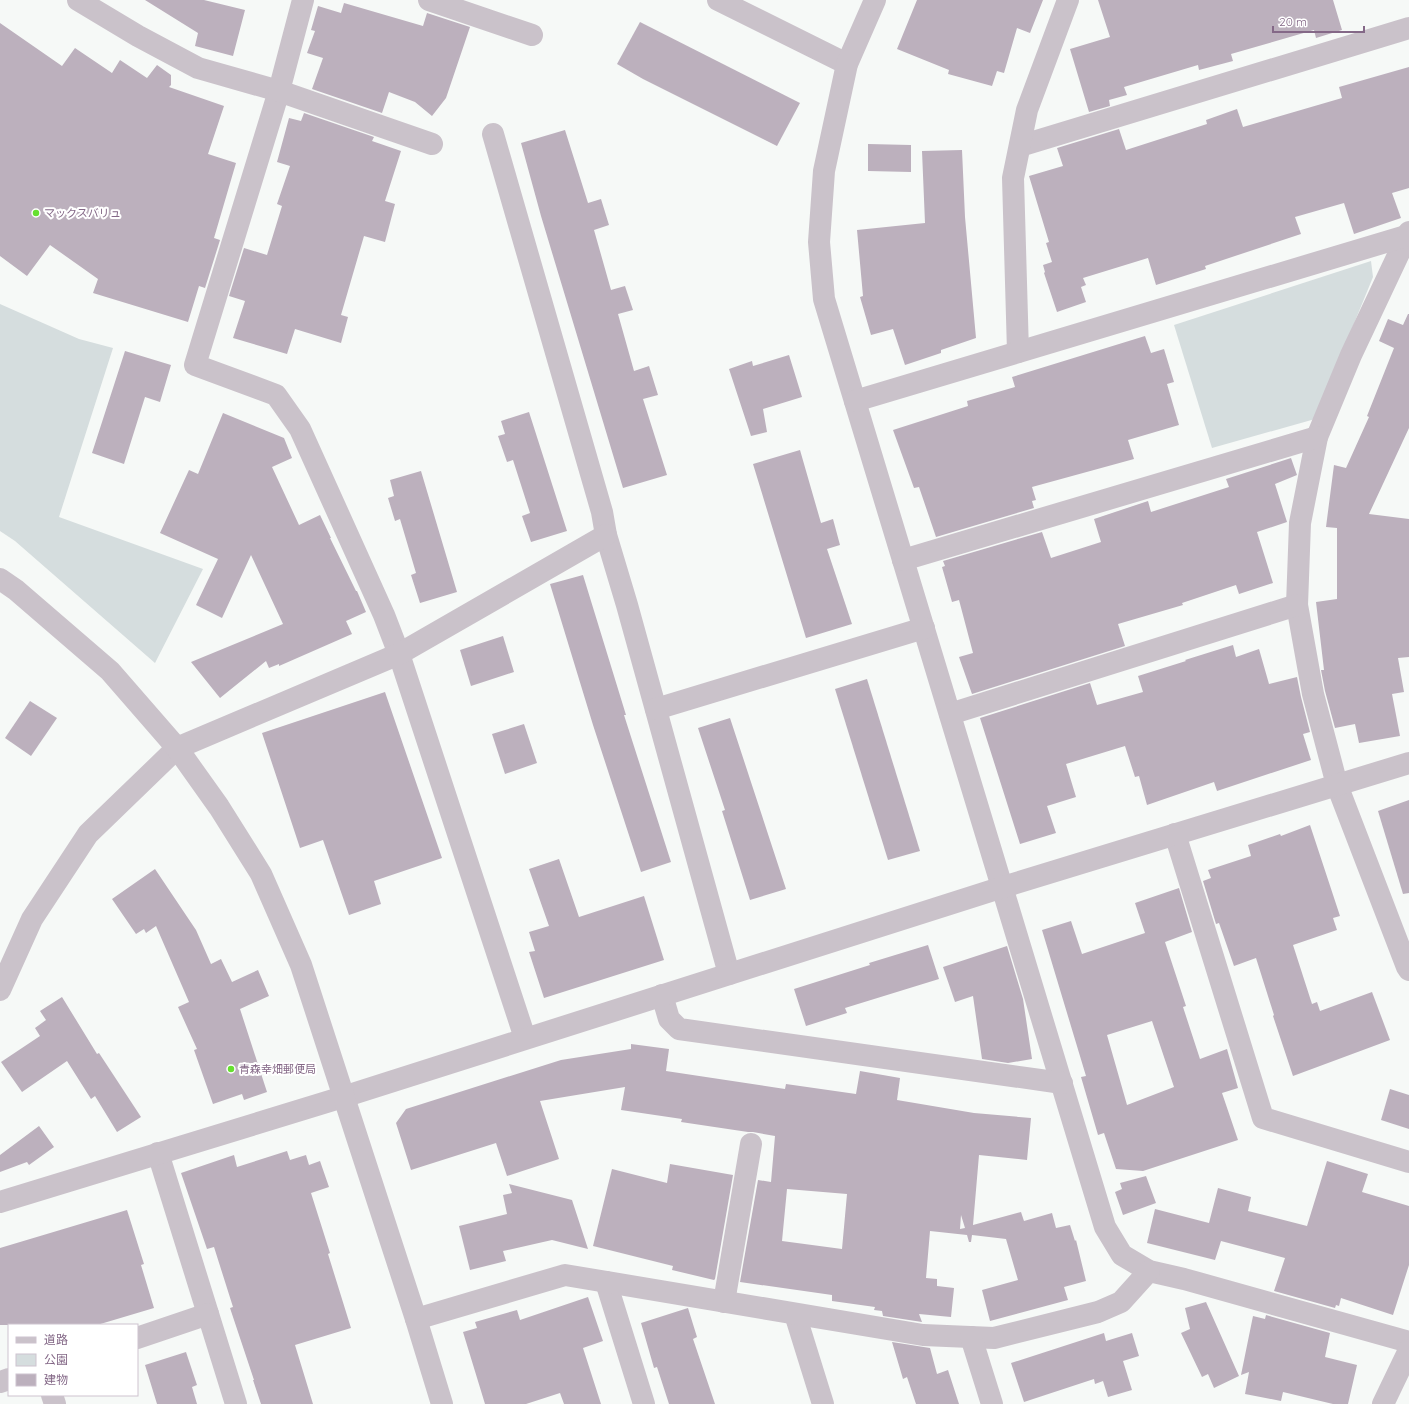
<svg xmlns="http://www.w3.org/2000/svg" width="1409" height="1404" font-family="Quicksand,'Noto Sans JP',sans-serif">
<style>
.green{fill:#d5ddde}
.building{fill:#bcb0bd;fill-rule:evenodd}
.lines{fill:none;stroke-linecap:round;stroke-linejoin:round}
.minor{stroke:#cac2ca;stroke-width:22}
.tertiary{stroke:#cac2ca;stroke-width:22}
.poi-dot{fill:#66e030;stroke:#fff;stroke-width:1.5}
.labels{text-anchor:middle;stroke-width:4;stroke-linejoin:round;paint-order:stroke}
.poi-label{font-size:11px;fill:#846887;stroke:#fff;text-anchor:start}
</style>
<rect width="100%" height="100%" fill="#f6f9f7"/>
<!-- green -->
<g class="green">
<path d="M1371 261 1373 277 1315 419 1212 448 1174 325Z"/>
<path d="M0 304 79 339 113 348 59 517 203 569 155 663 15 541 0 531Z"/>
</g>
<!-- building -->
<g class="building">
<path d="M145 0H204L245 10 233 56 195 46 198 33Z"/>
<path d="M917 0H1043L1030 33 1017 28 1004 73 997 71 992 86 948 74 949 70 897 49Z"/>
<path d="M1098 0H1333L1342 30 1316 38 1314 30 1231 54 1233 61 1199 70 1198 65 1124 87 1127 95 1109 100 1110 106 1089 112 1070 49 1110 37Z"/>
<path d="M344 3 423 26 427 13 470 27 446 98 432 116 415 102 389 92 382 113 312 89 323 58 307 53 315 31 311 30 318 6 341 13Z"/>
<path d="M640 22 800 103 777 146 643 79 617 64Z"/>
<path d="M0 23 62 66 75 48 112 73 120 60 147 78 157 65 171 75V85L169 87 224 106 208 154 236 163 214 238 220 240 205 288 199 286 188 322 93 293 98 279 50 245 27 276 0 256Z"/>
<path d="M1409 67V188L1392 193 1401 218 1354 234 1344 203 1295 217 1301 234 1205 266 1206 269 1156 285 1148 258 1083 278 1086 285 1081 287 1086 302 1057 312 1044 273 1045 272 1043 265 1052 262 1046 243 1049 242 1029 176 1063 166 1057 148 1119 129 1126 150 1207 124 1206 120 1237 109 1243 127 1342 98 1339 87Z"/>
<path d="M304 113 374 137 372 141 401 151 385 201 395 204 385 242 364 236 341 315 348 317 341 343 295 329 287 354 233 338 245 301 229 296 244 248 267 255 282 206 277 204 290 166 277 162 289 118 301 121Z"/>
<path d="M565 130 588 203 601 199 609 225 594 230 611 290 625 286 633 310 618 314 634 371 649 366 658 395 643 399 667 475 623 488 541 216 521 143Z"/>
<path d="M868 144 911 145V172L868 171Z"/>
<path d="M962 150 965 217 976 338 941 350V353L905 365 893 329 871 335 860 297 863 296 857 230 925 223 922 151Z"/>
<path d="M1408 314H1409V428L1369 514 1409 519V657L1398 658 1404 692 1392 694 1400 736 1359 743 1355 724 1335 728 1325 691 1321 670H1324L1316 602 1337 599V528L1326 527 1334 465 1346 468 1369 417 1367 416 1394 348 1379 341 1388 319 1403 325Z"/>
<path d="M1145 336 1151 353 1164 349 1174 382 1167 384 1179 425 1128 440 1134 459 1032 487 1036 500 1032 501 1034 508 936 537 919 487 914 488 893 430 968 406 967 401 1015 387 1012 377Z"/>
<path d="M125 351 171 365 160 402 145 397 124 464 92 453Z"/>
<path d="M789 355 802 397 763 409 767 432 751 436 729 369 752 361 753 366Z"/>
<path d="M529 412 567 531 531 542 522 516 530 513 513 460 507 462 498 436 505 434 501 421Z"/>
<path d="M223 413 284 438 292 458 272 467 299 525 320 515 331 538H330L356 591H357L366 612 346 621 352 634 279 666V664L269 668 266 661 220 698 191 662 283 624 251 555 222 618 196 605 218 559 160 533 189 470 198 474Z"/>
<path d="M800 450 821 523 833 519 840 545 827 549 852 624 806 638 753 464Z"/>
<path d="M1291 458 1297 475 1275 484 1287 522 1257 532 1273 583 1239 594 1236 585 1182 603 1183 605 1118 624 1125 646 972 694 959 657 973 653 959 600 952 602 942 567 945 566 943 561 1042 532 1051 558 1101 542 1094 519 1148 501 1151 512 1229 487 1226 479Z"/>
<path d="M421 471 457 592 420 603 411 575 416 573 400 519 395 521 388 498 394 496 390 480Z"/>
<path d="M583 575 626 715H624L671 862 641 872 593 725 550 584Z"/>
<path d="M503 636 514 672 471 686 460 650Z"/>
<path d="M1233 645 1236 657 1259 649 1269 684 1297 677 1301 697 1310 732 1303 734 1311 760 1217 791 1214 782 1147 805 1139 776 1135 777 1125 746 1066 764 1076 797 1047 806 1056 833 1020 844 980 718 1090 683 1097 705 1143 692 1138 676 1186 661 1185 660Z"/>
<path d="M867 679 920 851 888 860 835 689Z"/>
<path d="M385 692 442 858 374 881 381 904 349 915 323 840 300 848 262 733Z"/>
<path d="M30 701 57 718 31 756 5 738Z"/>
<path d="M730 718 786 889 750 900 722 811 725 810 698 728Z"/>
<path d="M524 724 537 763 505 774 492 734Z"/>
<path d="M1409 800V893L1403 894 1378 811Z"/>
<path d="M1310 825 1340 916 1333 918 1337 930 1293 945 1312 1004 1317 1002 1320 1011 1372 992 1390 1040 1293 1076 1273 1016 1274 1015 1256 958 1234 966 1219 923 1216 924 1203 881 1211 878 1208 870 1251 856 1248 845 1280 834 1281 836Z"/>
<path d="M559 859 579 917 644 896 664 960 544 998 529 952 535 951 529 932 549 926 529 869Z"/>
<path d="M155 869 196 930 211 964 221 959 232 982 258 970 269 996 240 1009 267 1092 244 1100 242 1094 213 1104 194 1050 197 1049 178 1007 189 1002 156 926 146 933 144 929 136 934 112 899Z"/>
<path d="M1179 888 1192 932 1165 942 1186 1006 1183 1007 1200 1059 1227 1049 1238 1088 1222 1093 1238 1140 1143 1171 1116 1169 1104 1133 1098 1135 1081 1077 1086 1076 1042 930 1071 921 1082 954 1145 933 1135 903ZM1152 1021 1174 1087 1127 1105 1107 1035Z"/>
<path d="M928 945 939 979 845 1008 847 1013 806 1026 794 989 870 965 869 963Z"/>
<path d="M1007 946 1023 999 1032 1059 1008 1063 982 1059 973 996 955 1002 943 967Z"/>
<path d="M62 997 97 1054 99 1053 141 1117 117 1132 95 1096 91 1099 67 1061 22 1092 1 1062 40 1036 35 1028 46 1020 40 1011Z"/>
<path d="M631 1044 669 1049 666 1071 785 1089 786 1084 856 1094 860 1071 900 1078 897 1100 974 1113 1031 1118 1027 1160 979 1155 973 1225 1021 1212 1024 1221 1052 1213 1056 1228 1070 1225 1075 1241 1076 1240 1086 1281 1064 1287 1068 1300 990 1321 982 1290 1018 1280 1006 1239 972 1235 971 1242H969L967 1235 930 1231 926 1278 937 1279V1286L954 1288 951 1317 919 1314 922 1322 883 1316 882 1311 874 1310 875 1307 832 1301V1295L740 1282 758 1180 771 1182 775 1136 753 1132H748L681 1122 682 1119 621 1110 625 1087 540 1101 559 1159 507 1176 496 1143 411 1170 396 1123 406 1109 561 1060 631 1049ZM787 1189 847 1194 842 1249 782 1241ZM961 1215 965 1228 960 1229Z"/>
<path d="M1390 1089 1409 1095V1129L1381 1120Z"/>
<path d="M39 1126 54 1147 29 1165 27 1162 0 1172V1155Z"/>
<path d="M287 1151 290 1160 306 1155 309 1165 320 1161 329 1187 311 1193 330 1253 328 1254 351 1328 295 1345 313 1404H261L253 1380H254L230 1308 233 1307 214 1247 207 1249 181 1173 234 1155 237 1167Z"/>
<path d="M1327 1161 1368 1174 1362 1192 1409 1206V1265L1393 1315 1341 1298 1339 1306 1336 1305 1335 1308 1274 1291 1285 1258 1221 1241 1215 1260 1147 1243 1155 1209 1209 1223 1218 1188 1251 1197 1248 1211 1307 1226Z"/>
<path d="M670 1164 733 1175 715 1279 714 1280 672 1270 673 1266 593 1246 612 1169 667 1183Z"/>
<path d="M1146 1176 1156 1203 1123 1215 1115 1192 1122 1189 1120 1183Z"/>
<path d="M509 1184 572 1200 588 1249 552 1240 503 1251 506 1261 470 1270 459 1226 507 1214 503 1195 512 1193Z"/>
<path d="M127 1210 144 1264 141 1265 154 1308 97 1325H0V1248Z"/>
<path d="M588 1297 603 1341 583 1348 601 1404H564L560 1393 526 1404H485L463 1332 477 1328 475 1322 517 1310 520 1320Z"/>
<path d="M1206 1302 1239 1376 1214 1388 1208 1374 1202 1377 1181 1333 1190 1329 1185 1308Z"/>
<path d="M688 1308 697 1337 693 1339 715 1404H669L657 1367 654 1368 641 1323Z"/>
<path d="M1266 1315 1330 1333 1325 1357 1357 1365 1348 1404H1333L1283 1392 1281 1401 1245 1394 1249 1372 1241 1375 1253 1316 1265 1319Z"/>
<path d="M1104 1333 1106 1341 1132 1333 1139 1356 1123 1361 1132 1390 1108 1397 1103 1381 1095 1384 1094 1379 1024 1402 1011 1363Z"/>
<path d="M892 1342 930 1348 937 1374 948 1370 959 1404H916L907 1377 903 1379Z"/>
<path d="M186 1352 197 1385 192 1387 197 1404H157L145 1365Z"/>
</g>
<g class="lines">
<!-- minor -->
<g class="minor">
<path d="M78 0 138 36 198 68 279 91 195 365 276 395 300 429 384 615 399 654 525 1038"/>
<path d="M303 0 279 91 432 144"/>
<path d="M429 0 532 35"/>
<path d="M718 0 847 64"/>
<path d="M875 0 847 64 824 171 819 242 824 299 1105 1227 1122 1255 1149 1271 1184 1279 1409 1342"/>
<path d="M493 134 602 512 606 535 627 605 729 974"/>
<path d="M1020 146 1409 28"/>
<path d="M1409 232 1351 355 1317 437 1300 523 1297 605 1313 694 1337 785 1407 967 1409 970"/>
<path d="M1018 352 1013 178 1027 110 1068 0"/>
<path d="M855 401 1409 235"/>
<path d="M903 560 1317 437"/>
<path d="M656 709 924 628"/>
<path d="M950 714 1297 605"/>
<path d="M1175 834 1263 1118 1409 1162"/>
<path d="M0 990 32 919 88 834 177 748 399 654 606 535"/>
<path d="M662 995 669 1019 679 1029 1062 1083"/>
<path d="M158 1153 236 1404"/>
<path d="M0 1202 343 1097 1003 887 1409 763"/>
<path d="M606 1282 644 1404"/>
<path d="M724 1302 751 1144"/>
<path d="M795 1314 823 1404"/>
<path d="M416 1319 565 1275 923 1335 994 1338 1098 1312 1121 1302 1149 1271"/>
<path d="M971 1337 992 1404"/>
<path d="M137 1338 208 1314"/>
<path d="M0 1382 9 1379"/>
<path d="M52 1395 55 1404"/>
<path d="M1383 1404 1409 1350"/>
</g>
<!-- tertiary -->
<path class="tertiary" d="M0 579 16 590 110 671 177 748 219 807 261 874 301 965 416 1319 442 1404"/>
</g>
<!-- markers -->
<g class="poi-dot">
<circle cx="36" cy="213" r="4"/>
<circle cx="231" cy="1069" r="4"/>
</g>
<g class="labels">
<!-- poi labels -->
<g class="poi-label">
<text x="44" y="217">マックスバリュ</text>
<text x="239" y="1073">青森幸畑郵便局</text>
</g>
</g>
<!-- legend -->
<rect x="8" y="1324" width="130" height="72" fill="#ffffff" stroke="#cec3cf"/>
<rect x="16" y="1337" width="20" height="6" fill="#cac2ca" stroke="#cec3cf"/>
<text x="44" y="1344" font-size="12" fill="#846887">道路</text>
<rect x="16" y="1354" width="20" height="12" fill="#d5ddde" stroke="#cec3cf"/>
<text x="44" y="1364" font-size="12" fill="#846887">公園</text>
<rect x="16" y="1374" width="20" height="12" fill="#bcb0bd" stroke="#cec3cf"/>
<text x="44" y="1384" font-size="12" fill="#846887">建物</text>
<!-- scale -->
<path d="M1273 26v6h91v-6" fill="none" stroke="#846887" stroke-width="2"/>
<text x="1279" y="26" font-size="12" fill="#846887" stroke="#ffffff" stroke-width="3" paint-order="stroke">20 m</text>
</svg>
